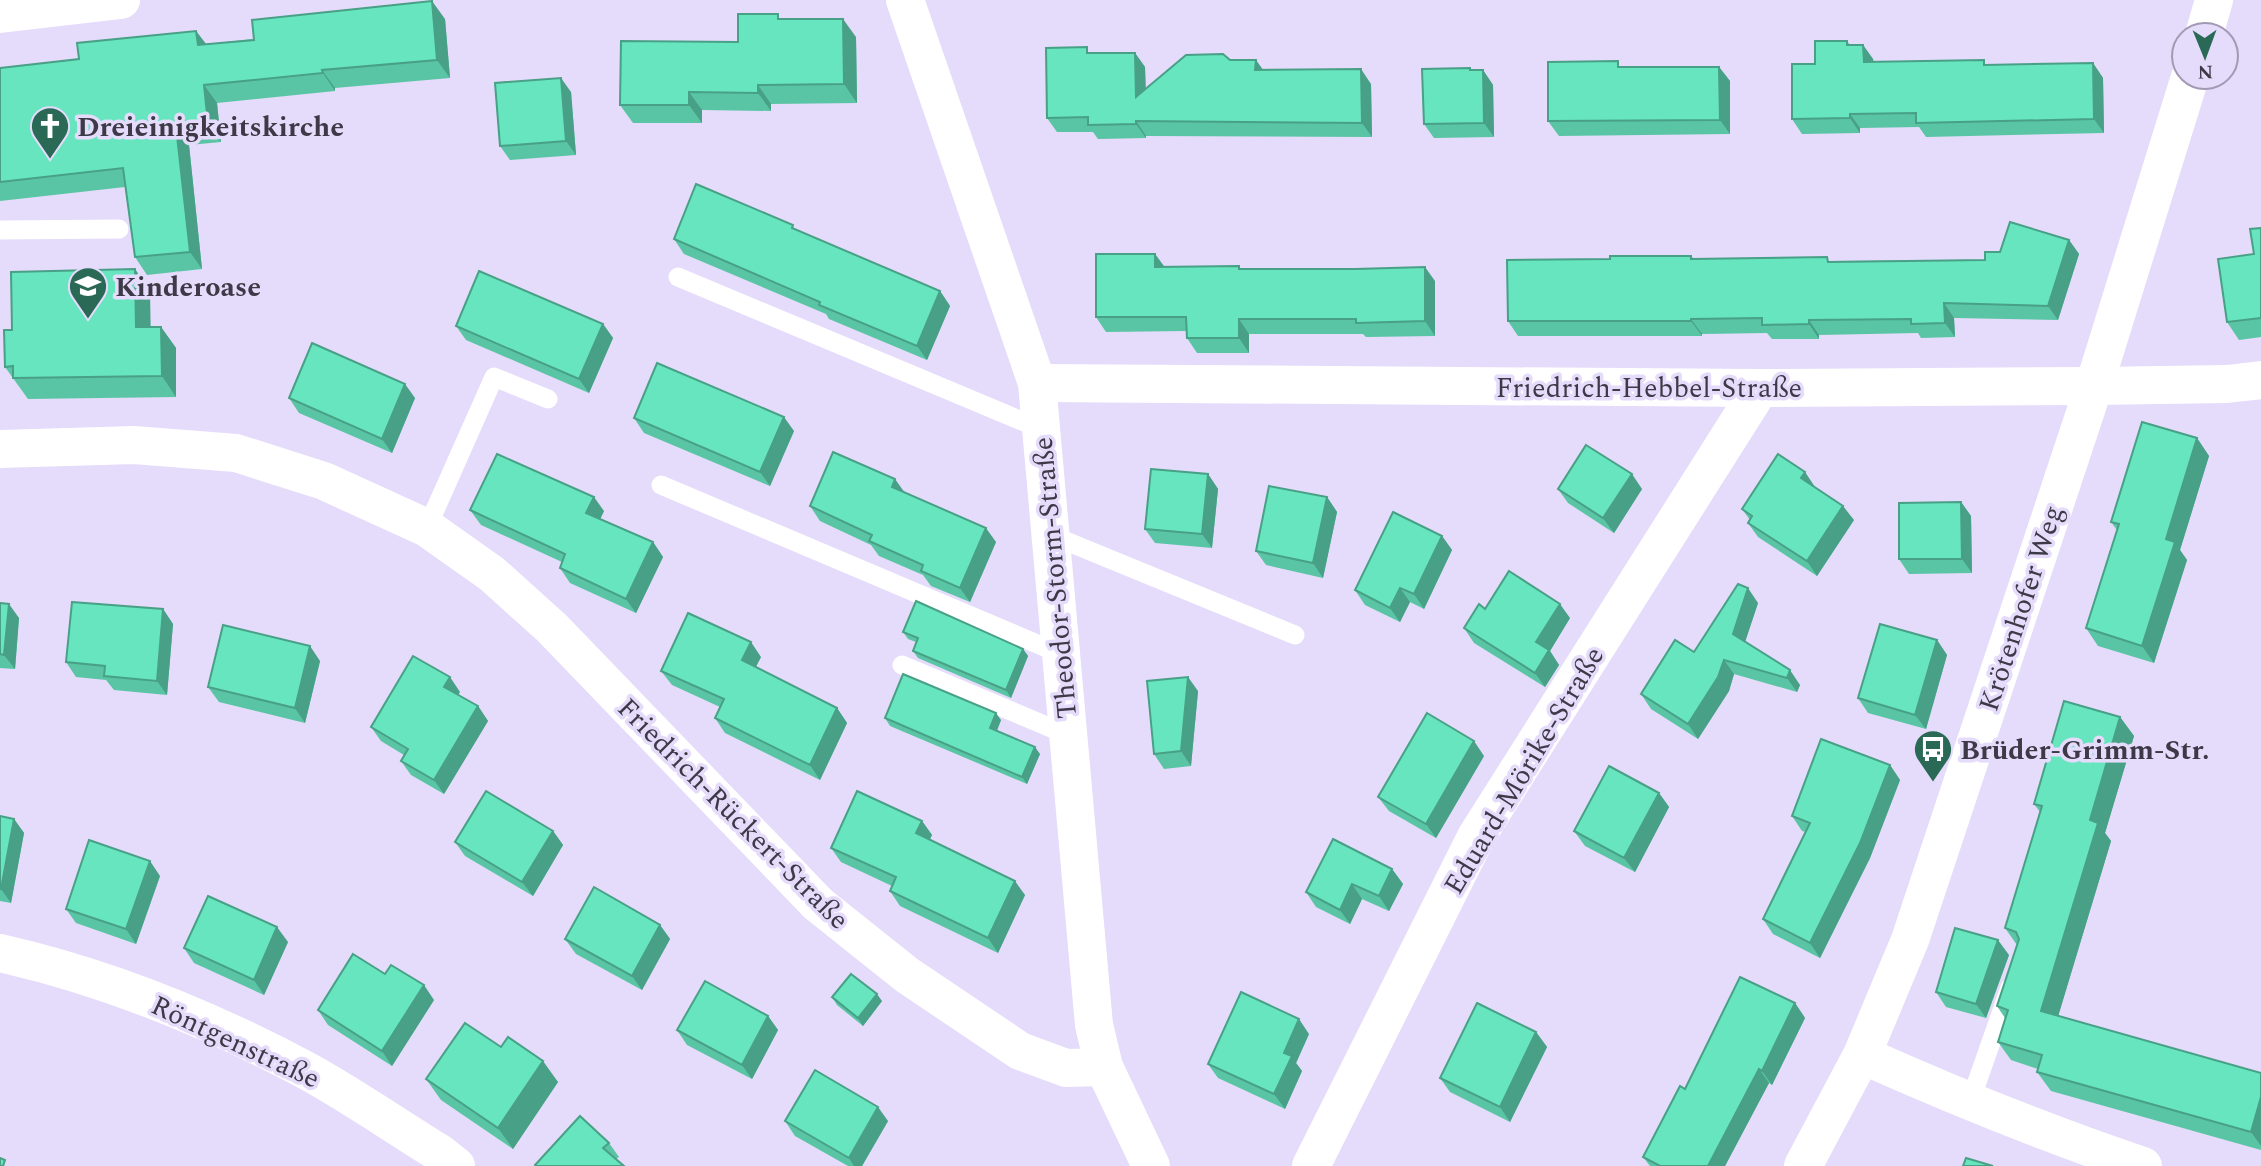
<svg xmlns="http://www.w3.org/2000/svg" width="2261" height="1166" font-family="Spectral,serif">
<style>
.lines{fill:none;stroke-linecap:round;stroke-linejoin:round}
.lane{stroke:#fff;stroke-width:19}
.street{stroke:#fff;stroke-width:38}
.secondary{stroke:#fff;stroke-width:38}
.wall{fill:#59c5a4}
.shaded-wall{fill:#48a086}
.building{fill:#67e5bf;stroke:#48a086;stroke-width:2}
.labels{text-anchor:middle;stroke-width:7;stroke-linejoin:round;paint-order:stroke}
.poi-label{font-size:28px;font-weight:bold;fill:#3d3946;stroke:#e5dbfb;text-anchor:start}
.street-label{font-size:28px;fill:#3d3946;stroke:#e5dbfb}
</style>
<rect width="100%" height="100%" fill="#e5dbfb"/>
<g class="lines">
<!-- lane -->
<g class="lane">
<path d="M0 230 119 229"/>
<path d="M678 277 1041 429"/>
<path d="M661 485 1061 654"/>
<path d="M427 528 494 377 548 399"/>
<path d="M1051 535 1295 635"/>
<path d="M902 665 1068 735"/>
<path d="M1970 1102 2010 988"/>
</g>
<!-- street -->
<g class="street">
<path d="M905 0 1037 383 1094 1025 1104 1067 1151 1166"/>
<path d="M0 14 121 0"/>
<path d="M1037 383 1760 388 2094 386 2227 384 2261 380"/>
<path d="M0 449 134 445 236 453 324 481 427 528 492 574 552 628 818 904 907 975 1020 1051 1066 1068 1104 1067"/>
<path d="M0 953C106 977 214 1021 309 1072 354 1097 397 1127 441 1154L456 1166"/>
<path d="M1862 1055C1954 1096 2047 1134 2143 1166"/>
<path d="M1311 1166 1476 837 1760 388"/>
</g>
<!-- secondary -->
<g class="secondary">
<path d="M2204 35 2214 0"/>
<path d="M1803 1166 1862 1055 1910 940 2094 386 2190 77"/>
</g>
</g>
<!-- wall -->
<g class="wall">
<path d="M445 19 450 78 335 88V91L217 103 221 142 189 145 202 269 147 275 135 257 125 187 0 201V68L79 59 196 31 206 44Z"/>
<path d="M781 19 856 37 857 103 771 104V111L702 110V123H633L620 105Z"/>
<path d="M1847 41 1850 45H1863L1873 59 1874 62 1987 65 2093 63 2103 78 2104 133 1926 137 1919 127 1860 128V133L1802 134 1792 119 1815 64Z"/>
<path d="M1091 53H1135L1145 67 1146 89 1230 60 1263 70 1371 84 1372 137 1146 136V138L1098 139 1093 132H1057L1047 118Z"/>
<path d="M1622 67H1719L1730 81V134L1559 136 1548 121Z"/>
<path d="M1470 68 1472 70H1483L1493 85 1494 137 1434 138 1424 124Z"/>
<path d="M571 92 576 155 510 160 500 146Z"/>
<path d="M2261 228V337L2239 340 2227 322 2254 254Z"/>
<path d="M798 231 940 291 950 306 927 360 829 319 826 314 684 254 674 239Z"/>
<path d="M2069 240 2079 254 2058 320 1954 318 1955 337 1921 338 1918 333 1819 335V339H1772L1767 333 1702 334V336H1518L1508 321 1610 259 1691 256 1694 259 1831 261 1985 260 2000 252Z"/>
<path d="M1155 254 1164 266H1239L1241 269 1435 281V336L1366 337 1363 334H1249V353H1197L1187 338 1186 331 1106 332 1096 317Z"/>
<path d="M150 290V327H161L176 348V397L28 399 5 367 12 330Z"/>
<path d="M603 324 613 338 589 393 466 340 456 326Z"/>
<path d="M289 398H415L392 453 299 413Z"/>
<path d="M634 418 794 431 770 486 644 433Z"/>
<path d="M2197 438 2209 456 2180 550 2187 560 2154 663 2098 646 2086 628 2117 530 2111 522Z"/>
<path d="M1805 472 1814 487 1854 520 1817 576 1758 537 1748 523 1750 520 1742 509Z"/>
<path d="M1208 474 1218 489 1212 548 1155 543 1145 529Z"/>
<path d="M1558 489H1642L1614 533 1568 503Z"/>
<path d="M905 493 996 542 970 602 931 586 923 575 879 556 871 545 820 521 810 506Z"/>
<path d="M1327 497 1337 512 1323 578 1266 565 1256 551Z"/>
<path d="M1961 502 1971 516 1972 573 1909 574 1899 559Z"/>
<path d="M470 510 604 511 600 519 653 542 663 557 636 613 570 583 560 568 562 562 481 525Z"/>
<path d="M1442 536 1452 550 1424 609 1410 602 1400 622 1365 605 1355 590Z"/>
<path d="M0 603 19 618 15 669 0 668Z"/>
<path d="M1758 603 1745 642 1800 685 1797 692 1734 674 1729 691 1698 739 1651 709 1641 694Z"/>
<path d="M163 609 173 624 167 695 114 690 106 680 76 677 66 662Z"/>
<path d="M1570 618 1550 651 1559 665 1545 687 1474 643 1464 628Z"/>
<path d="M903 632 1023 649 1028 656 1011 698 918 658 913 651 916 642 908 639Z"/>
<path d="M1937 640 1947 655 1926 729 1868 713 1858 698Z"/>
<path d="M761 657 755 667 837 708 847 723 820 780 725 733 715 718 720 707 672 685 661 671Z"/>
<path d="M320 661 305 723 219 702 208 687Z"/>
<path d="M1198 691 1191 766 1164 769 1154 754Z"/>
<path d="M460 692 458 695 478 706 488 721 444 794 411 775 401 761 404 755 381 741 371 727Z"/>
<path d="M2120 717 2134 736 2105 833 2111 841 2058 1016 2261 1073V1150L2051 1091 2037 1072 2038 1069 2011 1060 1998 1042 2005 1018 1997 1006 2017 945 2005 928 2040 812 2034 804Z"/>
<path d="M885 718 1001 720 997 731 1040 754 1027 784 890 726Z"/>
<path d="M1484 756 1436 838 1389 811 1378 797Z"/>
<path d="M1890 765 1900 780 1870 858 1820 958 1773 934 1763 919 1806 832 1802 831 1792 816Z"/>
<path d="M1659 793 1669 807 1635 872 1585 846 1574 831Z"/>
<path d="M0 816 14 819 24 833 11 903 0 901Z"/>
<path d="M922 821 932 835 930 839 1025 895 998 953 900 906 890 891 892 886 841 862 831 848Z"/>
<path d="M553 831 563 845 533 896 465 856 455 842Z"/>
<path d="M1392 869 1403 884 1389 911 1362 899 1350 924 1316 907 1306 892Z"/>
<path d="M160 876 136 944 76 923 66 909Z"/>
<path d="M660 925 670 939 642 990 576 954 565 939Z"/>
<path d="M288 942 264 995 194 963 184 948Z"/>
<path d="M2009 955 1986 1018 1946 1007 1936 992Z"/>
<path d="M385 974 434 1000 392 1066 328 1025 318 1010Z"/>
<path d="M832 997 882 1001 863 1026 837 1005Z"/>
<path d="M1795 1003 1805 1018 1772 1085 1769 1083 1725 1166H1650L1643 1157 1685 1089Z"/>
<path d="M768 1016 778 1030 752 1079 687 1045 677 1030Z"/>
<path d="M1536 1032 1547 1047 1510 1122 1450 1092 1440 1078Z"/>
<path d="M1309 1034 1296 1063 1302 1071 1285 1109 1218 1078 1208 1064Z"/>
<path d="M501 1047 558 1082 513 1149 441 1100 426 1079Z"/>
<path d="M785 1121H888L862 1166H848L795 1136Z"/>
<path d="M609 1143 619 1157 616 1159 536 1166Z"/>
</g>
<!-- shaded-wall -->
<g class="shaded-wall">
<path d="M432 1 445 19 450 78 437 60Z"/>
<path d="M843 19 856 37 857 103 844 84Z"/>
<path d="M196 31 209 48 198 45Z"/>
<path d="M1863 45 1873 59 1874 77 1864 62Z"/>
<path d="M1135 53 1145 67 1146 112 1136 97Z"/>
<path d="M1256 60 1266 74 1255 70Z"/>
<path d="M2093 63 2103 78 2104 133 2094 119Z"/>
<path d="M1719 67 1730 81V134L1720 120Z"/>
<path d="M1361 69 1371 84 1372 137 1362 123Z"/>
<path d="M322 70 335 88V91L323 73Z"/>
<path d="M1483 70 1493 85 1494 137 1484 123Z"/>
<path d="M561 78 571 92 576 155 566 141Z"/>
<path d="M204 85 217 103 221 142 208 124Z"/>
<path d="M758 85 771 104V111L758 93Z"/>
<path d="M689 92 702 110V123L689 105Z"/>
<path d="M1850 114 1860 128V133L1850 118Z"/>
<path d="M1136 121 1146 136V138L1136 124Z"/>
<path d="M176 127 189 145 202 269 190 252Z"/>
<path d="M2069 240 2079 254 2058 320 2048 306Z"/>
<path d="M1155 254 1165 268 1155 267Z"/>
<path d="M1425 267 1435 281V336L1425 321Z"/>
<path d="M135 269 150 290 151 348 136 327Z"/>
<path d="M940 291 950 306 927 360 917 346Z"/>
<path d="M1944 303 1954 318 1955 337 1945 323Z"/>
<path d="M1239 319 1249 334V353L1239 338Z"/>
<path d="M1691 319 1702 334V336L1691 321Z"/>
<path d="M1809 320 1819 335V339L1809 324Z"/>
<path d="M603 324 613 338 589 393 579 379Z"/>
<path d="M161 327 176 348V397L162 376Z"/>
<path d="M405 384 415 398 392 453 382 439Z"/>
<path d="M784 417 794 431 770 486 760 472Z"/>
<path d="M2197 438 2209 456 2180 550 2187 560 2154 663 2142 646 2166 539Z"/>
<path d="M1805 472 1815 487 1811 493 1801 478Z"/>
<path d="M1208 474 1218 489 1212 548 1202 534Z"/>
<path d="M1632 474 1642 489 1614 533 1603 518Z"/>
<path d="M895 479 905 493 892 487Z"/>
<path d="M594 497 604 511 596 528 586 513Z"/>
<path d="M1327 497 1337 512 1323 578 1313 563Z"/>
<path d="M1961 502 1971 516 1972 573 1962 559Z"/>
<path d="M1843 506 1854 520 1817 576 1807 561Z"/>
<path d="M986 528 996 542 970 602 960 588Z"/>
<path d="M1442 536 1452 550 1424 609 1414 594Z"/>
<path d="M653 542 663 557 636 613 626 599Z"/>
<path d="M1400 588 1410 602 1400 622 1390 608Z"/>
<path d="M1748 588 1758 603 1743 648 1733 634Z"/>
<path d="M9 604 19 618 15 669 4 655Z"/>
<path d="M1560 604 1570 618 1550 651 1559 665 1545 687 1535 673 1536 642Z"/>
<path d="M163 609 173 624 167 695 157 681Z"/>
<path d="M1937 640 1947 655 1926 729 1915 715Z"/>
<path d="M751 642 761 657 752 675 742 660Z"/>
<path d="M310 646 320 661 305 723 295 708Z"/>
<path d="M1023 649 1028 656 1011 698 1006 690Z"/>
<path d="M1724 660 1734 674 1729 691 1698 739 1688 724Z"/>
<path d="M1790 670 1800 685 1797 692 1787 678Z"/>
<path d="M450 677 460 692 454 701 444 687Z"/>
<path d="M1188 677 1198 691 1191 766 1181 751Z"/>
<path d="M478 706 488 721 444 794 434 780Z"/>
<path d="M837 708 847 723 820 780 810 765Z"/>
<path d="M996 713 1001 720 995 735 990 728Z"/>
<path d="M2120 717 2134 736 2105 833 2111 841 2054 1030 2041 1011 2090 820Z"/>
<path d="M1474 741 1484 756 1436 838 1426 824Z"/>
<path d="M1035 747 1040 754 1027 784 1022 777Z"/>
<path d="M1890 765 1900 780 1870 858 1820 958 1810 943Z"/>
<path d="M1659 793 1669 807 1635 872 1624 858Z"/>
<path d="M14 819 24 833 11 903 1 889Z"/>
<path d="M922 821 932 835 926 847 916 833Z"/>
<path d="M553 831 563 845 533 896 522 882Z"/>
<path d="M150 861 160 876 136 944 126 929Z"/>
<path d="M1392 869 1403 884 1389 911 1379 896Z"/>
<path d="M1015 881 1025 895 998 953 988 938Z"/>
<path d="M1352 884 1362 899 1350 924 1340 910Z"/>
<path d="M660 925 670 939 642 990 632 976Z"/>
<path d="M277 927 288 942 264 995 254 980Z"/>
<path d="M1998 940 2009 955 1986 1018 1976 1004Z"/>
<path d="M424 985 434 1000 392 1066 382 1051Z"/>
<path d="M877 994 882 1001 863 1026 858 1018Z"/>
<path d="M1795 1003 1805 1018 1772 1085 1762 1071Z"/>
<path d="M768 1016 778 1030 752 1079 742 1065Z"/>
<path d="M1299 1019 1309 1034 1296 1063 1302 1071 1285 1109 1274 1094 1284 1053Z"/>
<path d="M1536 1032 1547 1047 1510 1122 1500 1107Z"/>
<path d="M543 1061 558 1082 513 1149 498 1128Z"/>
<path d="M1759 1069 1769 1083 1725 1166H1708Z"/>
<path d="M2261 1097V1146L2251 1132Z"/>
<path d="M878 1107 888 1121 862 1166H854L849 1158Z"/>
</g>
<!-- building -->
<g class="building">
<path d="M432 1 437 60 322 70 323 73 204 85 208 124 176 127 190 252 135 257 123 168 0 182V68L79 59 77 43 196 31 198 45 254 40 252 20Z"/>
<path d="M738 14H778V19H843L844 84 758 85V93L689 92V105H620L621 41 738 42Z"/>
<path d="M1815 41H1847V45H1863L1864 62 1984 60V65L2093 63 2094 119 1916 123V113L1850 114V118L1792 119V64H1815Z"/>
<path d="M1087 47V53H1135L1136 97 1186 55 1223 54 1230 60H1256L1255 70 1361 69 1362 123 1136 121V124L1088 125V117L1047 118 1046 48Z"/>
<path d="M1618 61V67H1719L1720 120 1548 121V62Z"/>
<path d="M1470 68V70H1483L1484 123 1424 124 1422 69Z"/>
<path d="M561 78 566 141 500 146 495 83Z"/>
<path d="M696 184 793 225 792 228 940 291 917 346 819 305 820 302 674 239Z"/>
<path d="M2010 222 2069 240 2048 306 1944 303 1945 323 1911 324V319L1809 320V324L1762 325V318L1691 319V321H1508L1507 260 1610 259V256H1691V259L1827 257 1828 262 1985 260V252H2000Z"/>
<path d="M2261 228V318L2227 322 2218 259 2254 254 2250 229Z"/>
<path d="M1096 254H1155V267L1239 266V269H1355L1425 267V321L1356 323V319H1239V338H1187L1186 317H1096Z"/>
<path d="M135 269 136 327H161L162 376 13 378V366L5 367 4 330H12L11 272Z"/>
<path d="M479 271 603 324 579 379 456 326Z"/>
<path d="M312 343 405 384 382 439 289 398Z"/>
<path d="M657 363 784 417 760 472 634 418Z"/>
<path d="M2142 422 2197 438 2166 539 2175 542 2142 646 2086 628 2119 524 2111 522Z"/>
<path d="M1586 445 1632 474 1603 518 1558 489Z"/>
<path d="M833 452 895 479 892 487 986 528 960 588 921 571 923 565 869 541 872 535 810 506Z"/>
<path d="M497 454 594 497 586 513 653 542 626 599 560 568 565 554 470 510Z"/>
<path d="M1778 454 1805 472 1801 478 1843 506 1807 561 1748 523 1752 516 1742 509Z"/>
<path d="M1151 469 1208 474 1202 534 1145 529Z"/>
<path d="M1269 486 1327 497 1313 563 1256 551Z"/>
<path d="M1961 502 1962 559H1899V503Z"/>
<path d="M1393 512 1442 536 1414 594 1400 588 1390 608 1355 590Z"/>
<path d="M1509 571 1560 604 1536 642 1549 650 1535 673 1464 628 1479 604 1485 609Z"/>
<path d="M1738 584 1748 588 1733 634 1790 670 1787 678 1724 660 1718 677 1688 724 1641 694 1675 640 1694 652Z"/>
<path d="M916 601 1023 649 1006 690 913 651 918 638 903 632Z"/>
<path d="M72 602 163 609 157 681 104 676 105 666 66 662Z"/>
<path d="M0 603 9 604 4 655 0 654Z"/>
<path d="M688 613 751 642 742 660 837 708 810 765 715 718 724 699 661 671Z"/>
<path d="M1880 624 1937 640 1915 715 1858 698Z"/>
<path d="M223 625 310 646 295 708 208 687Z"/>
<path d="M413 656 450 677 444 687 478 706 434 780 401 761 408 749 371 727Z"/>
<path d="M903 674 996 713 990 728 1035 747 1022 777 885 718Z"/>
<path d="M1188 677 1181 751 1154 754 1147 681Z"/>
<path d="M2064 701 2120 717 2090 820 2098 823 2041 1011 2261 1073V1097L2251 1132 2037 1072 2042 1055 1998 1042 2008 1010 1997 1006 2019 939 2016 932 2005 928 2042 806 2034 804Z"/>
<path d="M1427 713 1474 741 1426 824 1378 797Z"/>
<path d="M1821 739 1890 765 1860 843 1810 943 1763 919 1810 823 1792 816Z"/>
<path d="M1609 766 1659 793 1624 858 1574 831Z"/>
<path d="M486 791 553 831 522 882 455 842Z"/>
<path d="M857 791 922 821 916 833 1015 881 988 938 890 891 896 877 831 848Z"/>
<path d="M0 816 14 819 1 889H0Z"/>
<path d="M1333 839 1392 869 1379 896 1352 884 1340 910 1306 892Z"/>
<path d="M89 840 150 861 126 929 66 909Z"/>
<path d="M594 887 660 925 632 976 565 939Z"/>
<path d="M208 896 277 927 254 980 184 948Z"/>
<path d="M1955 928 1998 940 1976 1004 1936 992Z"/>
<path d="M353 954 385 974 391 965 424 985 382 1051 318 1010Z"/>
<path d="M851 974 877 994 858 1018 832 997Z"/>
<path d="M1740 977 1795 1003 1762 1071 1759 1069 1708 1166H1660L1643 1157 1680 1086 1685 1089Z"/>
<path d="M705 981 768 1016 742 1065 677 1030Z"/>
<path d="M1241 992 1299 1019 1284 1053 1292 1056 1274 1094 1208 1064Z"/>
<path d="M1477 1003 1536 1032 1500 1107 1440 1078Z"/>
<path d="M465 1023 501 1047 508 1037 543 1061 498 1128 426 1079Z"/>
<path d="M815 1070 878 1107 849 1158 785 1121Z"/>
<path d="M580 1116 609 1143 603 1148 624 1166H536L535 1165Z"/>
<path d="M0 1158 5 1160 3 1166H0Z"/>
<path d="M1966 1158 1993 1166H1963Z"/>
</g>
<!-- icons -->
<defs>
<g id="church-pin" transform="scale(2.0125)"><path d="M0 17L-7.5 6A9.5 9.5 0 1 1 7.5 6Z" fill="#2a6956" stroke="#e5dbfb"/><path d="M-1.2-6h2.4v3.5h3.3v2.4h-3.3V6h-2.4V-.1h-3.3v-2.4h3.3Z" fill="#fff"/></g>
<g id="school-pin" transform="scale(2.0125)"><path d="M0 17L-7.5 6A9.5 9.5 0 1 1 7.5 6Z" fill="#2a6956" stroke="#e5dbfb"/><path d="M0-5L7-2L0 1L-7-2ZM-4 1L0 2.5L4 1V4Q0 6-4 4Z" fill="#fff"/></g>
<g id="bus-pin" transform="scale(2.0125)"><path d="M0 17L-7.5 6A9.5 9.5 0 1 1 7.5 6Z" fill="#2a6956" stroke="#e5dbfb"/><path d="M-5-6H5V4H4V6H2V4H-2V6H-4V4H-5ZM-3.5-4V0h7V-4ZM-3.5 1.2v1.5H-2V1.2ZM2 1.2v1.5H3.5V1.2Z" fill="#fff"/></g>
</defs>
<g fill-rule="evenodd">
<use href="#church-pin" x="50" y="126"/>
<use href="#school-pin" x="88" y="286"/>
<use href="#bus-pin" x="1933" y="749"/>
</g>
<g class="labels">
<!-- poi labels -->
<g class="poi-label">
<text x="77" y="136">Dreieinigkeitskirche</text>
<text x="115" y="296">Kinderoase</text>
<text x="1960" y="759">Brüder-Grimm-Str.</text>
</g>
<!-- street labels -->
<g class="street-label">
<text x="1649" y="397">Friedrich-Hebbel-Straße</text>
<text transform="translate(1054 578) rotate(-95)" y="10">Theodor-Storm-Straße</text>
<text transform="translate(2020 608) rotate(-72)" y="10">Krötenhofer Weg</text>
<text transform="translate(1523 770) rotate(-59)" y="10">Eduard-Mörike-Straße</text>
<text transform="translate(734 813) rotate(45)" y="10">Friedrich-Rückert-Straße</text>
<text transform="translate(236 1041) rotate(25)" y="10">Röntgenstraße</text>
</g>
</g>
<!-- north arrow -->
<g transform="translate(2205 56) rotate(179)"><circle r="33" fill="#e5dbfb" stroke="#a29ab3" stroke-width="2"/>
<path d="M0-5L12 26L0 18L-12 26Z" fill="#2a6956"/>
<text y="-10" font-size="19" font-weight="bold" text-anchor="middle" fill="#3d3946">N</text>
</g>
</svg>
